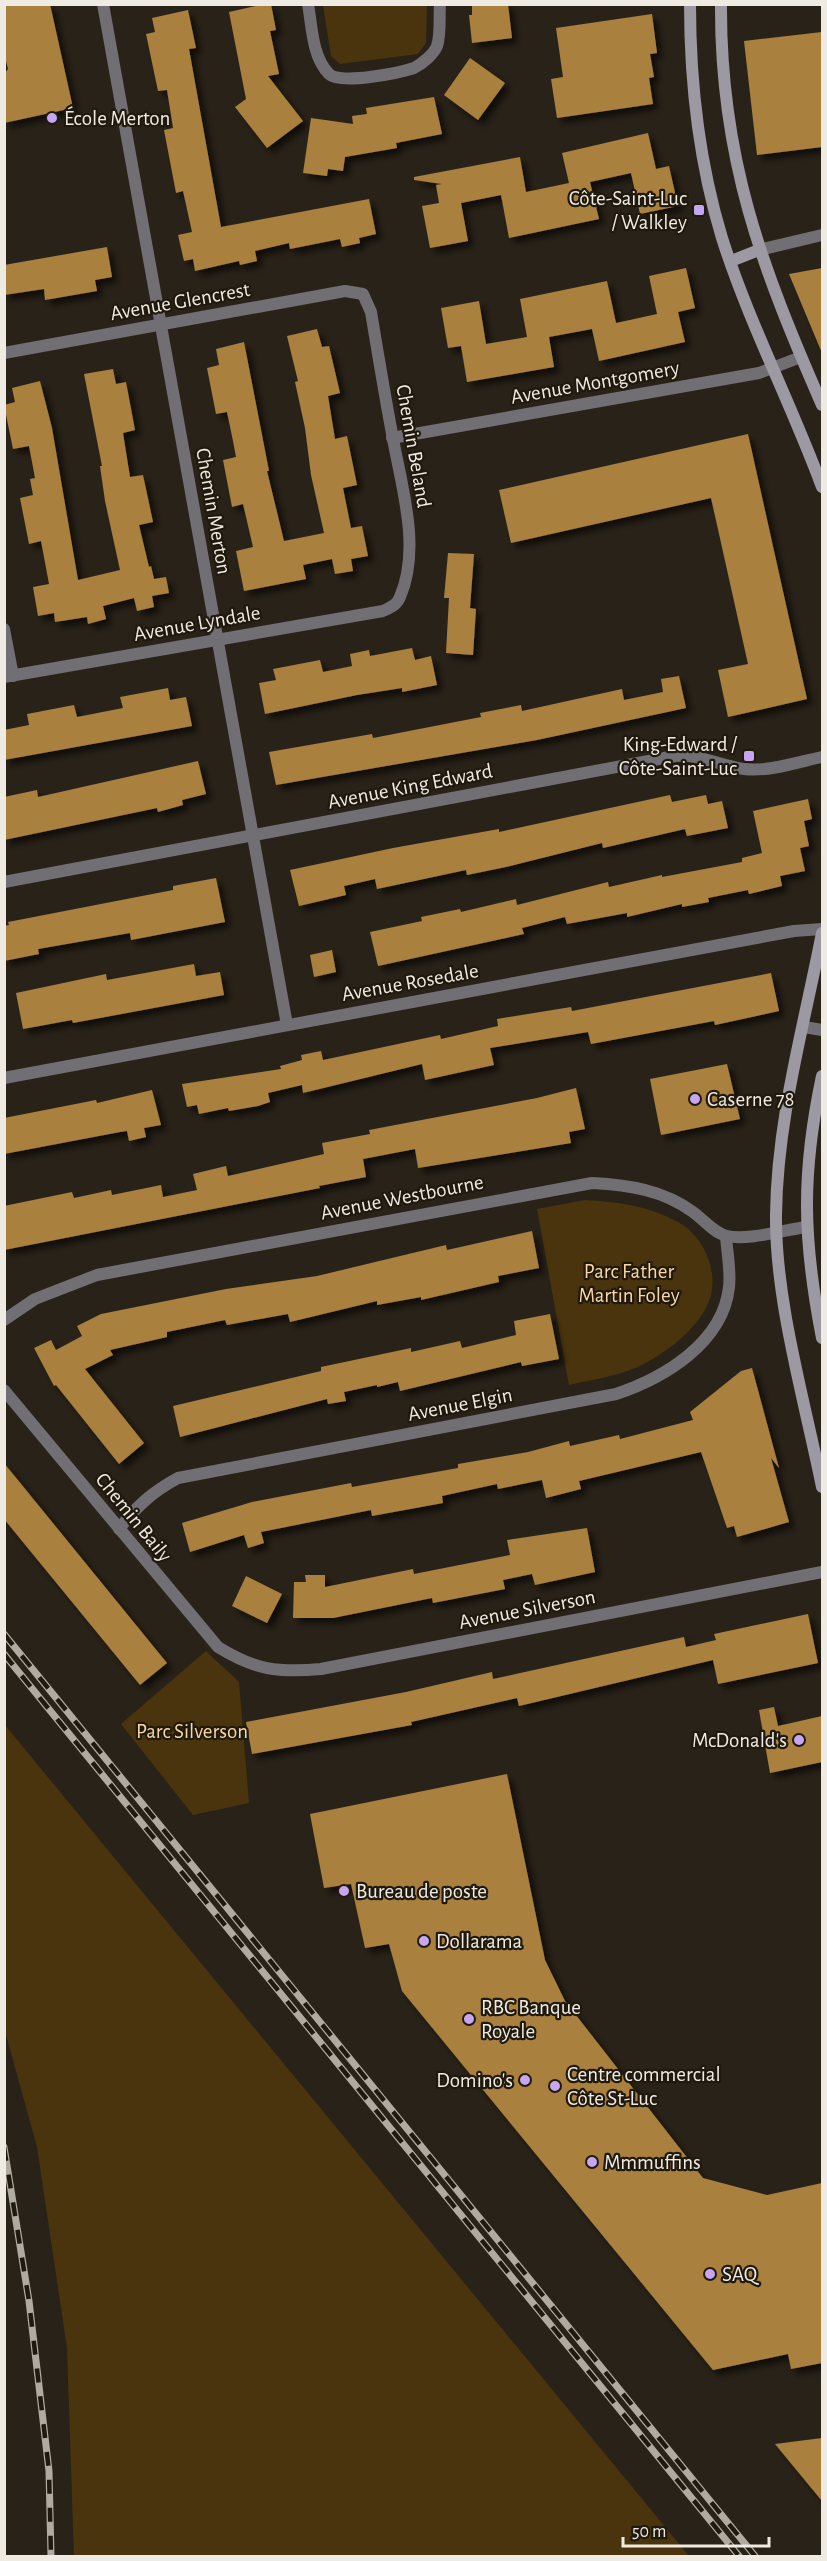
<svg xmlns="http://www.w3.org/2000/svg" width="827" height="2561" font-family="'Alegreya Sans',sans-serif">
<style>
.green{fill:#4a340d}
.building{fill:#a9803c;filter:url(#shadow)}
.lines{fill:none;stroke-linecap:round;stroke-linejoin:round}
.street{stroke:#716e74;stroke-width:12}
.secondary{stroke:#9d99a3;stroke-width:12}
.rail-casing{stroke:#afaaa2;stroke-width:7}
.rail{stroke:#20190e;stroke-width:4.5;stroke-dasharray:14;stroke-linecap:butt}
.poi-dot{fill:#c6a6f0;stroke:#20190e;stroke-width:2}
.labels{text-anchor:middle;stroke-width:4.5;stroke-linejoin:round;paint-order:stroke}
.poi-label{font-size:21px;fill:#efebe3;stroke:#20190e;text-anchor:start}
.street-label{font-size:21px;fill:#efebe3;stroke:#20190e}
.park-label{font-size:21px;fill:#f9d6a2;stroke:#20190e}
</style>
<defs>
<filter id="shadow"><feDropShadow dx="5.5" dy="5.5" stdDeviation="3" flood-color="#0009"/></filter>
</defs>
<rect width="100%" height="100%" fill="#292218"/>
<!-- green -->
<g class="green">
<path d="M323 5H427L426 43 418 54 340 64 331 56Z"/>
<path d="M585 1200C618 1202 649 1206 678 1222 704 1236 720 1273 709 1301 699 1328 668 1351 644 1364 621 1376 594 1379 569 1385L537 1209Z"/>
<path d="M206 1651 239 1682 249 1803 193 1815 121 1724Z"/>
<path d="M5 1725 689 2556H74L67 2348 37 2147 5 2031Z"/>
</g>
<!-- building -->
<g class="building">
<path d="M4 4H50L73 108 4 123V74L8 69 4 53Z"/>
<path d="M264 4H271L276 30 270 31 279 74 268 76 303 121 267 148 235 107 246 99 229 12Z"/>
<path d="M472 4H508L512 38 472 43 469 15H472Z"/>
<path d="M188 10 196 48 189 49 221 227 369 199 376 234 359 238 360 243 342 247 340 239 290 249 289 243 255 251 257 261 240 265 239 261 195 271 193 259 184 261 178 235 192 232 183 191 176 193 164 130 173 128 167 90 158 91 146 34 155 32 152 18Z"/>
<path d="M652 14 657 53 650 54 654 77 649 78 653 104 557 118 551 79 563 77 556 28Z"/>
<path d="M822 32V147L757 155 744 41Z"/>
<path d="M470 58 505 83 478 120 444 95Z"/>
<path d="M434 97 442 134 396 143 397 148 345 157 343 171 328 169 327 176 303 173 311 118 353 124 352 116 367 114 366 108Z"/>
<path d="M648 133 656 169 669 166 678 206 640 214 631 173 590 182 599 219 509 238 501 195 461 203 468 241 430 248 422 206 439 203 436 185 442 184 414 180V177L520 157 526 192 569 183 562 153Z"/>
<path d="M107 247 112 277 95 280 97 291 45 300 44 289 4 295V265Z"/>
<path d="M686 268 695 308 678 312 685 342 599 361 592 329 549 337 554 367 467 382 461 346 448 348 441 308 479 301 486 344 527 337 520 299 607 281 616 323 657 314 649 276Z"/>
<path d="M822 268V353L789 274Z"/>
<path d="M317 329 322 347 329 346 340 393 328 396 335 439 347 436 357 485 343 488 351 528 362 526 368 556 351 559 353 571 335 574 332 559 303 565 306 579 244 591 236 551 253 547 243 504 232 507 223 460 236 457 233 441 227 412 216 414 207 368 219 365 216 349 244 342 269 471H267L284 541 324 533 311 475 305 428 295 382 298 381 287 336Z"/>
<path d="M113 369 116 384 126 382 135 430 123 433 130 477 143 475 153 522 139 525 149 567 151 566 154 579 166 577 169 593 152 596 154 607 137 611 134 598 103 606 106 619 88 624 87 617 55 622 54 613 38 616 33 587 49 584 41 541 29 544 20 498 33 495 30 479 35 478 29 446 13 449 4 405 15 402 12 388 40 381 52 428 78 580 120 570 105 501 100 466H102L84 374Z"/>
<path d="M748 434 807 699 728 717 718 670 748 664 711 498 511 543 499 490Z"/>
<path d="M448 553 474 554 470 608 476 609 473 655 446 653 449 598H444Z"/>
<path d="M412 648 415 660 431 656 437 685 402 692V688L357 695 265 714 259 683 276 680 273 669 320 660 323 672 352 666 350 654 369 650 370 656Z"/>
<path d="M679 676 686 708 537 740 276 785 269 752 372 734 373 738 481 717 480 713 521 705 522 711 622 689 624 700 663 692 661 679Z"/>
<path d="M168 688 170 700 186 697 192 726 4 760V730L29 725 27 714 74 705 77 717 123 708 120 697Z"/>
<path d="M198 761 206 794 182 800 183 805 158 812 157 808 4 840V797L37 790 38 797Z"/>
<path d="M670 795 672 802 706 795 708 804 722 801 728 828 687 836 685 829 603 848 602 843 506 867 467 875 466 870 377 889 375 879 344 886 346 895 299 906 290 870 393 848 499 829V832Z"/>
<path d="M808 799 812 819 804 821 809 846 800 848 805 871 780 876 782 886 749 894 748 890 708 898 709 902 682 907V904L627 917V913L567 924 565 917 522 928 524 934 378 966 370 932 422 921 421 917 460 909 461 912 516 899 517 905 608 882 609 887 662 875V877L742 862V858L762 853 753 811Z"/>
<path d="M216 878 225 922 131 940 130 933 38 949 39 954 4 961V926L9 925 8 922 173 890V886Z"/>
<path d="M332 950 336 972 314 977 310 955Z"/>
<path d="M194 964 196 976 220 972 224 995 73 1023 72 1020 23 1029 16 993 106 974 107 980Z"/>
<path d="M771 973 779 1011 715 1025 714 1021 591 1044 588 1032 490 1048 494 1065 425 1080 422 1064 303 1093 302 1085 268 1093 270 1102 258 1106 229 1111 228 1108 199 1114 197 1105 187 1107 182 1084 281 1069 280 1066 302 1060 301 1055 321 1051 323 1060 440 1035 441 1039 498 1026 497 1019 571 1007 572 1011Z"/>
<path d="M727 1064 740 1119 661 1135 650 1079Z"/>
<path d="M576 1088 585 1129 569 1132 571 1143 418 1168 415 1149 363 1159 366 1177 319 1186 320 1188 4 1250V1206L72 1192 74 1198 111 1190 112 1195 161 1185 163 1197 197 1190 193 1174 226 1166 228 1176 324 1154 322 1143 370 1134 369 1130 537 1098Z"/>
<path d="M152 1090 161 1125 144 1128 146 1137 129 1141 127 1131 120 1132 4 1154V1118L96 1100 97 1103Z"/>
<path d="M532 1231 539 1268 498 1276 499 1282 421 1300V1297L377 1305V1301L290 1322 288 1314 227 1325 225 1320 167 1332V1337L110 1350 113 1355 85 1369 144 1443 119 1464 56 1385 54 1386 34 1348 51 1340 56 1350 82 1336 77 1326 101 1314 226 1289 317 1276 446 1245 447 1250Z"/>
<path d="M550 1314 559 1359 522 1366 521 1362 400 1391 398 1382 377 1387V1385L344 1392 346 1401 328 1404 327 1399 180 1437 173 1406 321 1371V1367L411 1348V1352L460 1341 462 1348 516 1335 514 1321Z"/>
<path d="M752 1368 779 1468 771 1458 789 1522 737 1537 734 1526 727 1528 701 1452 579 1481 581 1489 546 1498 542 1480 498 1489 497 1484 442 1496 443 1503 372 1516 371 1510 261 1532 264 1543 248 1548 244 1535 190 1552 182 1523 252 1502 351 1483 352 1487 458 1468V1464L528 1452 569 1441 570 1446 619 1435 620 1439 693 1420 690 1412 741 1371Z"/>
<path d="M4 1463 167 1663 140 1685 4 1519Z"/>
<path d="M587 1528 595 1572 535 1585 532 1574 503 1580 505 1589 433 1603 432 1598 333 1618H293L294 1582H306L305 1575H325V1587L413 1569 414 1574 510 1555 507 1540Z"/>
<path d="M246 1576 282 1594 267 1623 232 1606Z"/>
<path d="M808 1614 818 1663 718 1684 713 1660 519 1706 517 1698 411 1722 412 1725 252 1754 246 1722 406 1692 492 1672 493 1679 684 1637 686 1647 716 1640 714 1634Z"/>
<path d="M774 1707 778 1726 822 1716V1762L770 1773 759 1710Z"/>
<path d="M507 1774 545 1960 565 2001 703 2178 767 2195 822 2183V2363L791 2369 788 2354 713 2370 402 1991 389 1944 365 1948 351 1884 324 1888 310 1814Z"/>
<path d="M822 2438V2501L775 2444Z"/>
</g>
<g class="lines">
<!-- street -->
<g class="street">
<path d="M103 4 287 1025"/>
<path d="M308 4C312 26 312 57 329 74 340 85 399 73 414 68 422 64 434 54 437 46 441 34 439 17 440 4"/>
<path d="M759 250 822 235"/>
<path d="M4 353 345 291 363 294 371 312C378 354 385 397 393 439 402 488 421 549 400 597 397 605 391 607 383 611L4 677"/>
<path d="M392 438 759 373 801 357"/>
<path d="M4 629 13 676"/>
<path d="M4 882 675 756C700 754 720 766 744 769 769 772 798 762 822 757"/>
<path d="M804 1027 822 1030"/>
<path d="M4 1078 794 931 822 929"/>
<path d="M4 1320 35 1299 97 1275 592 1183C629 1185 663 1190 693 1212 704 1220 714 1233 727 1236 747 1241 784 1230 806 1227"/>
<path d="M4 1390 218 1647C255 1670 278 1673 321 1669L822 1572"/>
<path d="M119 1529C137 1506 152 1492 178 1478L616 1394C664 1378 723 1343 729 1287 731 1270 727 1253 726 1236"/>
</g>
<!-- secondary -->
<g class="secondary">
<path d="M690 4C690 83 699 162 722 238 749 323 791 403 822 487"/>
<path d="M721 4C720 158 762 268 822 405"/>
<path d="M731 261 759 250"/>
<path d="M822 933C804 1026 777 1119 776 1215 775 1300 805 1402 822 1487"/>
<path d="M822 1076C801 1175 803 1240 822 1338"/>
</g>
<!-- rail casing -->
<g class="rail-casing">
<g id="rail">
<path d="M4 1634 755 2556"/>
<path d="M4 1654 739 2556"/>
<path d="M4 2147 29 2301 49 2471 51 2556"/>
</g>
</g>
<!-- rail -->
<use href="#rail" class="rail"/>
</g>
<!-- markers -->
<g class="poi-dot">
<circle cx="52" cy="118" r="6"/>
<rect x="693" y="204" width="12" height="12" rx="3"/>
<rect x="743" y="750" width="12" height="12" rx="3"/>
<circle cx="695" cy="1099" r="6"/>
<circle cx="799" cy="1740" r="6"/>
<circle cx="344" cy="1891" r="6"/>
<circle cx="424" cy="1941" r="6"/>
<circle cx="469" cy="2019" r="6"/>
<circle cx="525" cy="2080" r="6"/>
<circle cx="555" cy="2086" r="6"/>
<circle cx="592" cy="2162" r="6"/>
<circle cx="710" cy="2274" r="6"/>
</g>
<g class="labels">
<!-- poi labels -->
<g class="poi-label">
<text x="64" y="125">École Merton</text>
<text x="687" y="205" text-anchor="end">Côte-Saint-Luc<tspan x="687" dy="24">/ Walkley</tspan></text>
<text x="737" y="751" text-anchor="end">King-Edward /<tspan x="737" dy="24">Côte-Saint-Luc</tspan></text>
<text x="707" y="1106">Caserne 78</text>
<text x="787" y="1747" text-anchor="end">McDonald's</text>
<text x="356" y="1898">Bureau de poste</text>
<text x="436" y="1948">Dollarama</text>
<text x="481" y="2014">RBC Banque<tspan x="481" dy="24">Royale</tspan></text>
<text x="567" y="2081">Centre commercial<tspan x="567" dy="24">Côte St-Luc</tspan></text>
<text x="513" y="2087" text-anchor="end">Domino's</text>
<text x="604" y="2169">Mmmuffins</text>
<text x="722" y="2281">SAQ</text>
</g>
<!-- street labels -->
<g class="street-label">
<text transform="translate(180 301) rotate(-10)" y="7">Avenue Glencrest</text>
<text transform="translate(595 382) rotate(-10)" y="7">Avenue Montgomery</text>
<text transform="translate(414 446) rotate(80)" y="7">Chemin Beland</text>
<text transform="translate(214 511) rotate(80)" y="7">Chemin Merton</text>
<text transform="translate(197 623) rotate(-10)" y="7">Avenue Lyndale</text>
<text transform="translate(410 786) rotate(-11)" y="7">Avenue King Edward</text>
<text transform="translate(410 982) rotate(-10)" y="7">Avenue Rosedale</text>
<text transform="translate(402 1197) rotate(-11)" y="7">Avenue Westbourne</text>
<text transform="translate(460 1404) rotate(-11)" y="7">Avenue Elgin</text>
<text transform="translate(134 1517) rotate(51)" y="7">Chemin Baily</text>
<text transform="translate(527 1609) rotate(-11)" y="7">Avenue Silverson</text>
</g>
<!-- park labels -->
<g class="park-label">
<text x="629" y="1278">Parc Father<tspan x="629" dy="24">Martin Foley</tspan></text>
<text x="192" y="1738">Parc Silverson</text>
</g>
</g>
<!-- border -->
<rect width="827" height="2561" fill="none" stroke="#efebe3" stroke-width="12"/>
<!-- scale -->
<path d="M623 2537v9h146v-9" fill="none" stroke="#efebe3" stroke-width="3"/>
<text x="632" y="2537" font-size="18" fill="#efebe3" stroke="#20190e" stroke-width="4.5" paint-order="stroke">50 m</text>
</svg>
